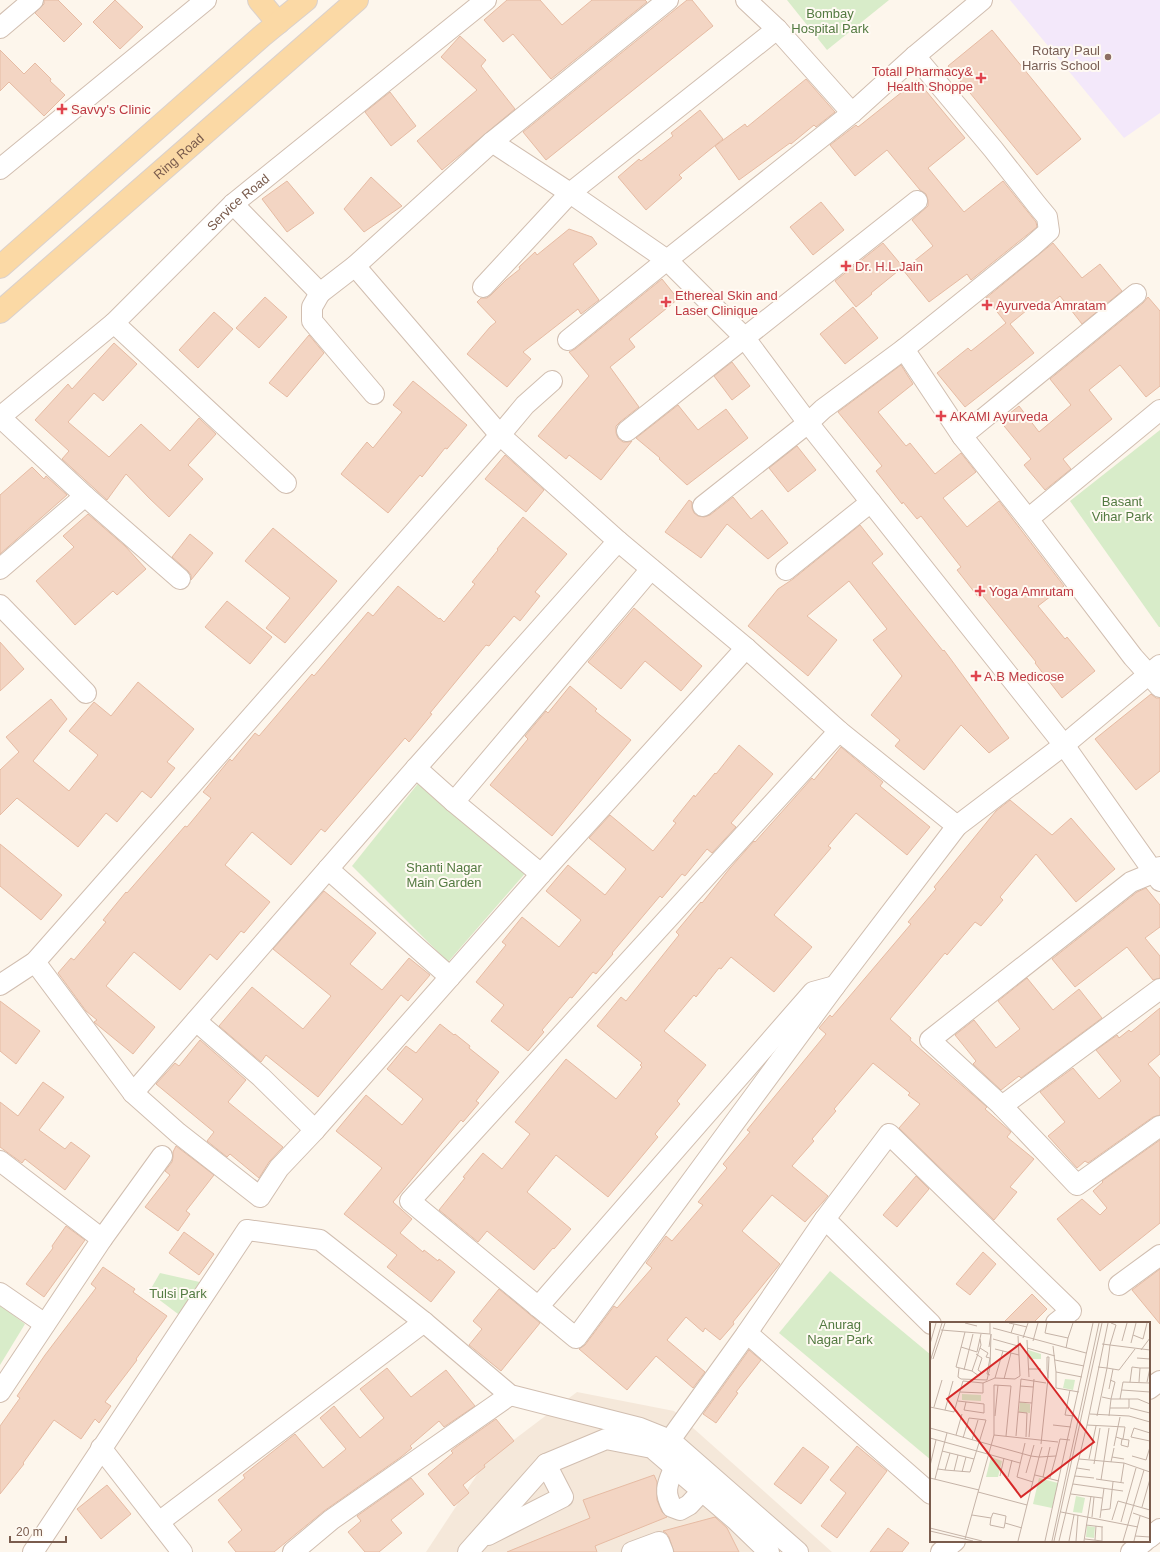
<svg xmlns="http://www.w3.org/2000/svg" width="1160" height="1552" font-family="Arial,sans-serif">
<style>
.residential{fill:#f5e8da}
.education{fill:#f3e8fa}
.green{fill:#d8ecc9}
.building{fill:#f3d5c3;stroke:#e6bba3}
.lines{fill:none;stroke-linecap:round;stroke-linejoin:round}
.minor-casing{stroke:#d1beb0;stroke-width:22}
.major-casing{stroke:#dad1cd;stroke-width:24}
.minor{stroke:#fff;stroke-width:20}
.major{stroke:#fbd9a5;stroke-width:22}
.education-dot{fill:#8d6e63;stroke:#fffaf3;stroke-width:1.5}
.health-dot{fill:#e0444e;stroke:#fffaf3;stroke-width:1.5}
.labels{text-anchor:middle;stroke-width:4;stroke-linejoin:round;paint-order:stroke}
.park-label{font-size:13px;fill:#537a41;stroke:#fffaf3}
.education-label{font-size:13px;fill:#785e54;stroke:#fffaf3;text-anchor:end}
.health-label{font-size:13px;fill:#be3a42;stroke:#fffaf3;text-anchor:start}
.street-label{font-size:13px;fill:#7a5c4d;stroke:#fffaf3}
.inset-road{fill:none;stroke:#c5b3a7;stroke-width:1}
.view{fill:#d62828;fill-opacity:0.15;stroke:#d62828;stroke-width:2}
.inset-edge{fill:none;stroke:#7a5c4d;stroke-width:2}
</style>
<rect width="100%" height="100%" fill="#fdf6ec"/>
<!-- residential -->
<path class="residential" d="M577 1392 674 1411 832 1552H426L486 1461Z"/>
<!-- education -->
<path class="education" d="M1010 0H1160V113L1124 138Z"/>
<!-- green -->
<g class="green">
<path d="M787 0H889L827 50Z"/>
<path d="M1160 430V627H1159L1070 501Z"/>
<path d="M424 776 528 870 448 962 352 866Z"/>
<path d="M830 1271 931 1355V1460L779 1333Z"/>
<path d="M160 1273 204 1283 182 1317 149 1292Z"/>
<path d="M0 1305 25 1324 0 1365Z"/>
</g>
<!-- building -->
<g class="building">
<path d="M44 0H58L82 24 64 42 35 13 44 4Z"/>
<path d="M115 0 143 27 120 49 93 22Z"/>
<path d="M507 0H540L562 25 592 0H645L647 2 551 79 513 34 503 42 484 20Z"/>
<path d="M687 0H692L713 26 546 160 523 132Z"/>
<path d="M992 30 1081 139 1037 175 948 66Z"/>
<path d="M460 36 486 60 481 66 515 109 442 170 417 141 477 90 441 57Z"/>
<path d="M0 50 24 74 35 63 51 79 50 81 65 95 44 116 9 82 0 91Z"/>
<path d="M806 79 835 112 816 127 814 125 791 144 790 143 739 180 715 146 745 124 747 127Z"/>
<path d="M917 80 965 138 928 168 964 212 1003 181 1036 222 1037 227 971 280 967 274 929 302 903 270 933 246 912 220 928 206V200L926 194 920 190 887 150 855 176 830 145 856 125 858 127Z"/>
<path d="M390 92 416 126 391 146 365 112Z"/>
<path d="M700 110 723 139 679 175 682 178 646 210 618 177 639 159 641 161 673 136 671 133Z"/>
<path d="M371 177 402 206 364 232 344 209Z"/>
<path d="M287 181 314 213 287 232 262 199Z"/>
<path d="M821 202 844 230 813 255 790 227Z"/>
<path d="M569 229 592 237 597 244 573 264 599 300 581 314 578 309 523 352 531 359 507 387 467 354 490 327 496 322 477 302 481 298H487L491 295 506 280 520 269 519 267 535 252 537 255Z"/>
<path d="M883 243 903 267 871 293 872 294 856 307 835 281Z"/>
<path d="M1053 243 1082 278 1100 264 1122 291 1082 324 1060 296 1044 309 1038 301 1010 324 1034 353 965 407 937 373 968 348 971 351 1006 323 986 298Z"/>
<path d="M662 279 678 299 629 339 635 347 610 367 639 407 620 422 616 426V433L618 438 623 442H628L632 441 601 480 569 455 566 459 538 436 589 376 569 352 575 349Z"/>
<path d="M265 297 287 317 259 348 236 328Z"/>
<path d="M1148 297 1160 311V386L1146 397 1120 365 1089 390 1112 419 1063 459 1071 469 1045 490 1024 465 1031 459 1000 421 1019 406 1039 432 1071 405 1050 379 1143 303Z"/>
<path d="M853 307 878 338 845 364 820 334Z"/>
<path d="M214 312 233 329 198 368 179 350Z"/>
<path d="M309 335 324 353 287 397 269 383Z"/>
<path d="M114 343 137 364 103 401 94 393 68 422 109 457 141 424 170 451 199 418 216 434 188 465 203 479 169 517 149 498 126 474 107 500 62 459 69 451 35 420 68 384 72 389Z"/>
<path d="M732 362 750 386 732 400 714 376Z"/>
<path d="M901 365 913 384 878 412 906 446 910 443 935 474 961 453 976 472 943 498 967 527 999 501 1064 586 1038 606 1065 639 1067 637 1095 671 1062 698 1035 663 1036 662 982 595 979 598 957 570 961 567 921 516 917 519 903 502 902 504 876 471 882 466 838 412Z"/>
<path d="M413 381 467 425 447 449 445 448 422 477 420 475 388 513 341 474 367 442 373 448 402 412 393 405Z"/>
<path d="M678 405 698 430 726 409 748 438 687 485 659 459 660 458 636 438Z"/>
<path d="M797 446 816 470 788 492 769 468Z"/>
<path d="M505 455 544 490 526 512 485 479Z"/>
<path d="M32 467 44 479 46 476 67 495 0 554V495Z"/>
<path d="M733 497 751 519 762 510 788 543 768 559 727 524 701 558 665 532 689 500 692 502V508L694 513 698 516 704 517 710 515Z"/>
<path d="M88 514 125 546 146 569 117 595 113 591 75 625 36 581 74 547 63 536Z"/>
<path d="M523 517 567 554 535 592 540 596 520 621 514 616 489 646 486 645 430 713 432 714 409 742 405 738 325 832 321 829 291 865 252 832 225 865 270 902 244 933 241 931 217 960 210 954 180 990 134 952 106 986 155 1027 133 1054 95 1023 94 1022 97 1020 86 1011 58 973 71 958 74 960 106 922 103 920 126 892 127 893 185 826 187 827 211 798 203 792 230 759 232 761 255 733 259 736 312 674 314 676 368 612 373 616 398 586 439 619 440 618 444 622 475 584 472 582 498 550 497 549Z"/>
<path d="M860 525 883 554 872 563 943 651 944 650 1009 738 989 753 961 725 924 770 895 746 900 740 871 715 902 676 873 640 887 629 849 581 807 616 837 640 808 676 748 626 778 589 793 579Z"/>
<path d="M273 528 337 581 285 643 266 628 290 598 245 561Z"/>
<path d="M190 534 213 553 191 580V575L188 571 172 557Z"/>
<path d="M227 601 272 637 250 664 205 627Z"/>
<path d="M634 608 702 666 681 691 645 661 621 689 588 662Z"/>
<path d="M0 642 24 669 0 691Z"/>
<path d="M138 682 194 729 167 762 175 768 151 798 142 791 117 822 106 813 78 847 17 798 0 815V770L19 752 6 737 51 699 67 719 33 761 69 791 98 755 69 731 94 702 111 716Z"/>
<path d="M570 686 597 709 595 711 631 740 552 836 490 785 528 739 525 736 546 711 548 713Z"/>
<path d="M1151 694 1156 698H1160V771L1136 790 1095 739Z"/>
<path d="M739 745 773 774 731 823 736 827 712 853 707 849 685 876 682 874 662 898 660 896 612 953 613 954 596 974 593 972 572 998 570 997 542 1030 544 1032 528 1051 491 1021 504 1005 476 982 506 945 502 942 522 917 559 947 581 920 546 891 568 865 605 895 626 869 589 838 610 815 653 851 676 823 673 821 694 795 695 797 715 773 716 774Z"/>
<path d="M841 747 883 782 880 786 930 827 907 855 856 813 828 846 831 848 774 915 812 947 774 992 731 957 721 969 719 968 696 997 694 995 664 1031 706 1065 677 1101 680 1104 655 1134 658 1137 608 1197 556 1155 527 1192 571 1229 554 1249 553 1248 534 1270 487 1231 478 1242 439 1210 465 1178 463 1177 483 1153 502 1169 530 1134 515 1122 566 1059 616 1099 642 1067 640 1065 642 1063 597 1026 621 997 626 1001 679 935 676 932 701 902 702 903 730 868 754 841 755 842 812 778 814 780Z"/>
<path d="M1010 800 1052 835 1071 818 1115 869 1076 902 1036 854 1000 897 1003 900 981 926 975 922 947 955 945 953 890 1019 911 1038 910 1040 987 1107 985 1109 1011 1132 1007 1137 1034 1159 1010 1187 1017 1192 994 1220 899 1128 920 1104 908 1095 910 1093 873 1063 834 1109 836 1111 812 1139 814 1141 792 1166 828 1196 823 1202 805 1222 772 1195 742 1231 780 1264 733 1322 734 1324 720 1340 705 1328 703 1332 686 1317 667 1340 705 1372 693 1388 656 1356 627 1390 579 1349 585 1345 614 1306 617 1308 652 1268 646 1263 666 1236 672 1241 703 1205 698 1202 727 1168 723 1164 750 1132 747 1130 826 1034 819 1028 830 1015 832 1017 911 924 908 922 936 889 934 887 991 817 996 811Z"/>
<path d="M0 844 62 895 41 920 0 886Z"/>
<path d="M1146 888 1160 905V927L1145 938 1160 956V978L1153 980 1127 947 1075 987 1052 959 1137 892Z"/>
<path d="M324 891 376 933 350 964 382 990 409 958 430 975 408 1001 401 995 318 1097 266 1055 261 1062 219 1026 252 987 303 1029 331 996 273 949Z"/>
<path d="M1027 978 1053 1010 1079 989 1102 1018 1021 1078 1019 1076 1001 1090 973 1064 976 1061 955 1035 974 1020 996 1048 1020 1029 998 1001Z"/>
<path d="M0 1001 40 1031 16 1064 0 1051Z"/>
<path d="M1160 1008V1054L1148 1064 1160 1078V1115L1153 1117 1088 1163 1085 1161 1077 1168 1048 1136 1065 1122 1040 1092 1073 1068 1099 1099 1121 1081 1096 1050 1117 1035 1119 1038 1129 1030 1131 1032Z"/>
<path d="M440 1024 454 1035 455 1034 470 1046 469 1048 499 1072 476 1101 479 1103 463 1122 461 1120 393 1202 412 1219 400 1233 423 1252 424 1250 438 1261 439 1259 455 1272 431 1302 387 1267 397 1255 344 1214 382 1168 336 1131 366 1095 402 1125 423 1099 387 1069 406 1046 416 1053Z"/>
<path d="M200 1040 246 1080 228 1102 283 1147 269 1162 259 1178 230 1154 227 1157 207 1141 214 1132 156 1084 175 1063 179 1066Z"/>
<path d="M43 1082 64 1097 39 1130 65 1149 71 1142 90 1156 65 1190 25 1159 22 1163 0 1147V1102L18 1116Z"/>
<path d="M1160 1140V1223L1100 1271 1057 1219 1082 1199 1100 1215 1107 1208 1093 1191 1103 1182 1102 1181Z"/>
<path d="M176 1146 214 1175 186 1211 190 1214 178 1231 145 1207 170 1175 165 1171 172 1162 173 1157V1152Z"/>
<path d="M916 1176 929 1189 897 1227 883 1215Z"/>
<path d="M66 1226 85 1240 44 1297 26 1284 53 1248 52 1246Z"/>
<path d="M184 1232 214 1254 199 1275 169 1253Z"/>
<path d="M983 1252 996 1264 970 1295 956 1284Z"/>
<path d="M103 1267 135 1289 133 1292 167 1316 136 1359 137 1360 105 1402 111 1406 99 1423 95 1419 81 1439 54 1420 23 1463 24 1464 0 1494V1426L20 1398 17 1396 45 1355 96 1288 91 1284Z"/>
<path d="M1160 1269V1324L1132 1290Z"/>
<path d="M499 1289 540 1323 501 1371 469 1345 482 1329 473 1321Z"/>
<path d="M1032 1294 1047 1309 1033 1323H1003Z"/>
<path d="M749 1350 761 1360 736 1392 738 1393 716 1423 703 1414Z"/>
<path d="M387 1368 411 1397 446 1370 475 1406 444 1427 439 1421 410 1446 412 1448 401 1457 324 1511 274 1552H236L228 1542 242 1530 218 1500 245 1478 243 1475 295 1434 323 1468 346 1449 320 1418 334 1406 360 1438 384 1418 360 1389Z"/>
<path d="M496 1419 514 1441 484 1465 485 1467 463 1485 469 1493 454 1506 428 1474 453 1453 451 1451 456 1447Z"/>
<path d="M857 1446 887 1471 837 1538 821 1526 846 1493 830 1480Z"/>
<path d="M803 1447 829 1467 801 1504 774 1484Z"/>
<path d="M654 1475 657 1482V1500L662 1512 667 1517 595 1546 597 1552H507L590 1518 583 1500Z"/>
<path d="M411 1478 424 1494 391 1520 402 1533 379 1552H365L348 1532 361 1521 357 1516Z"/>
<path d="M107 1485 131 1514 101 1539 77 1509Z"/>
<path d="M715 1517 727 1528 739 1552H674L669 1537 666 1533 663 1531Z"/>
<path d="M888 1528 909 1543 902 1552H870Z"/>
</g>
<g class="lines">
<!-- minor casing -->
<g class="minor-casing">
<g id="minor">
<path d="M746 0 777 29 852 113"/>
<path d="M0 28 33 0"/>
<path d="M492 142 668 0"/>
<path d="M0 169 206 0"/>
<path d="M233 204 320 293 355 266 492 142 570 193 667 260 852 113 915 56 982 0"/>
<path d="M355 266 500 435 618 541 746 648 839 731 957 826"/>
<path d="M483 287 570 193 777 29"/>
<path d="M320 293 312 307V321L374 394"/>
<path d="M114 323 286 483"/>
<path d="M568 340 667 260 744 337 808 423 1064 745 1160 881"/>
<path d="M904 349 962 436 1028 519 1133 657 1160 687"/>
<path id="s1" d="M0 417 114 323 233 204 486 0"/>
<path d="M0 417 85 496 0 569"/>
<path d="M627 431 917 201"/>
<path d="M962 436 1136 294"/>
<path d="M85 496 180 579"/>
<path d="M703 506 808 423 823 409 904 349 1031 247 1049 231 1047 217 1037 205 993 149 915 56"/>
<path d="M1028 519 1160 410"/>
<path d="M786 570 871 502"/>
<path d="M0 605 86 693"/>
<path d="M839 731 410 1201 576 1338 835 986 957 826 1064 745 1160 665"/>
<path d="M416 768 454 802"/>
<path d="M1160 867 1153 873 1131 882 930 1040 1002 1106 1077 1185 1160 1126"/>
<path d="M328 869 450 977"/>
<path d="M541 874 454 802 651 569"/>
<path d="M35 962 133 1093 178 1133 260 1197 279 1168 315 1130 541 874 746 648"/>
<path d="M0 985 35 962 500 435 525 405 552 381"/>
<path d="M196 1021 261 1077 315 1130"/>
<path d="M133 1093 416 768 618 541"/>
<path d="M1002 1106 1160 989"/>
<path d="M0 1161 102 1239"/>
<path d="M1119 1285 1160 1255"/>
<path d="M0 1293 45 1324"/>
<path d="M538 1307 813 992 835 986"/>
<path d="M931 1324 825 1219 889 1134 1071 1311 1056 1323"/>
<path d="M747 1333 825 1219"/>
<path d="M1149 1389 1160 1381"/>
<path d="M0 1392 102 1239 162 1156"/>
<path d="M670 1440 747 1333 931 1494"/>
<path d="M101 1448 182 1552"/>
<path d="M674 1468C668 1483 663 1491 672 1507L680 1510 689 1505 702 1491"/>
<path d="M159 1522 424 1322"/>
<path d="M488 1535 563 1497 546 1464"/>
<path d="M1149 1538 1160 1529"/>
<path d="M33 1552 247 1230 320 1240 424 1322 510 1395 640 1428 670 1440 798 1552"/>
<path d="M293 1552 331 1520 510 1395"/>
<path d="M468 1552 546 1464 606 1439 652 1448 737 1521 769 1552"/>
<path d="M632 1552 659 1542 663 1552"/>
<path d="M941 1552 955 1541"/>
<path d="M1131 1552 1145 1541"/>
</g>
</g>
<!-- major casing -->
<g class="major-casing">
<g id="major">
<path d="M259 0 278 23"/>
<path d="M0 267 262 36 306 0"/>
<path id="s2" d="M0 312 357 0"/>
</g>
</g>
<!-- minor -->
<use href="#minor" class="minor"/>
<!-- major -->
<use href="#major" class="major"/>
</g>
<!-- markers -->
<circle class="education-dot" cx="1108" cy="57" r="4"/>
<g class="health-dot">
<path d="M979 72h4v4h4v4h-4v4h-4v-4h-4v-4h4z"/>
<path d="M60 103h4v4h4v4h-4v4h-4v-4h-4v-4h4z"/>
<path d="M844 260h4v4h4v4h-4v4h-4v-4h-4v-4h4z"/>
<path d="M664 296h4v4h4v4h-4v4h-4v-4h-4v-4h4z"/>
<path d="M985 299h4v4h4v4h-4v4h-4v-4h-4v-4h4z"/>
<path d="M939 410h4v4h4v4h-4v4h-4v-4h-4v-4h4z"/>
<path d="M978 585h4v4h4v4h-4v4h-4v-4h-4v-4h4z"/>
<path d="M974 670h4v4h4v4h-4v4h-4v-4h-4v-4h4z"/>
</g>
<g class="labels">
<!-- park labels -->
<g class="park-label">
<text x="830" y="18">Bombay<tspan x="830" dy="15">Hospital Park</tspan></text>
<text x="1122" y="506">Basant<tspan x="1122" dy="15">Vihar Park</tspan></text>
<text x="444" y="872">Shanti Nagar<tspan x="444" dy="15">Main Garden</tspan></text>
<text x="178" y="1298">Tulsi Park</text>
<text x="840" y="1329">Anurag<tspan x="840" dy="15">Nagar Park</tspan></text>
</g>
<!-- education labels -->
<g class="education-label">
<text x="1100" y="55">Rotary Paul<tspan x="1100" dy="15">Harris School</tspan></text>
</g>
<!-- health labels -->
<g class="health-label">
<text x="973" y="76" text-anchor="end">Totall Pharmacy&amp;<tspan x="973" dy="15">Health Shoppe</tspan></text>
<text x="71" y="114">Savvy's Clinic</text>
<text x="855" y="271">Dr. H.L.Jain</text>
<text x="675" y="300">Ethereal Skin and<tspan x="675" dy="15">Laser Clinique</tspan></text>
<text x="996" y="310">Ayurveda Amratam</text>
<text x="950" y="421">AKAMI Ayurveda</text>
<text x="989" y="596">Yoga Amrutam</text>
<text x="984" y="681">A.B Medicose</text>
</g>
<!-- street labels -->
<g class="street-label">
<text dy="5" stroke="none"><textPath href="#s2" startOffset="237">Ring Road</textPath></text>
<text dy="5" stroke="none"><textPath href="#s1" startOffset="321">Service Road</textPath></text>
</g>
</g>
<!-- overview -->
<g transform="translate(930 1322)">
<rect width="220" height="220" fill="#fdf6ec"/>
<path d="M98 28 111 32V37H99ZM135 57 145 58 143 68 133 66ZM32 72 51 73V79L32 78ZM90 80 100 82V91L89 90ZM61 135 72 139 68 155H56ZM109 156 128 161 122 186 103 182ZM146 174 155 176 152 191 143 190ZM157 204 165 205 164 216 156 215Z" fill="#d8ecc9"/>
<path class="inset-road" d="M35 1 47 4M79 1 84 2 81 11M117 1 115 11 138 16 136 26M181 1 186 3 180 23 177 46 189 48 205 27M84 2 97 5M63 6 156 31M11 8 60 12V1M35 10 26 45 42 49 51 23 50 17M203 13 213 17 217 1M93 16 98 1M138 16 143 1M63 17 88 24M97 18 99 55M103 19 108 1M192 19 197 1M201 21 206 1M0 22 6 1M172 22 220 28M123 24 126 50 152 55M31 25 47 30 51 12M50 26 58 31 56 35 60 36 57 52 60 53M97 26 125 34M65 27 89 33M211 28 220 16M117 35H119L118 56 117 47ZM207 36 220 37M3 37 15 1M125 38 154 44M0 40 12 1M29 46 28 55 31 57 57 58 60 45 61 12 59 25M210 46H220L217 60M98 47H111M34 48 43 12M42 49 49 54 51 50 48 48 52 36 46 32M126 50V66L149 70M65 56 73 29M74 57 81 31M180 58 185 60 181 77H190M200 60 202 45 210 46 209 60M90 64 103 65M179 67 183 47M140 68 135 93 144 94M192 68 220 70M30 70 53 71V61M172 75 181 77 179 94M199 77H208L220 82M28 79 54 82V91L34 88 36 80M89 80 102 81M0 85 24 90 33 59 53 61 65 56 85 57 90 54 88 14M4 85 12 58M180 86H199V77H190L193 60 220 61M200 86 220 91M15 88 23 59M88 90 97 91 96 115M160 92 199 94 220 100M65 94 68 63M167 94 177 46 168 45M123 103 141 105M157 103 195 105 193 117H192L191 123 198 125 199 118 192 117 186 115M0 106 101 134 109 135 112 125M220 111 204 106 201 115 220 119M26 113 32 92M64 113 128 120M86 114 91 57 116 61M99 115 104 57M0 116 90 141M42 118 48 98M95 121 87 155 103 160M111 122 118 56M184 124 190 95M12 129 44 137M202 134 216 138 220 125M182 135 194 137M149 137 194 141 220 150M159 137 166 104M181 140 184 126M164 142 170 106M0 144 6 118M147 146 160 148M8 147 15 148 20 131M15 148 40 150 56 98 39 96 33 116M24 149 28 133M32 150 36 135M96 151 104 123M105 153 129 159M70 154 74 136M145 154 164 156M78 155 82 138M113 155 120 125M0 156 49 168M120 156 126 134M5 157 17 111M166 157 194 161M171 158 179 106M191 160 194 141M143 162 193 169M48 170 97 183M141 172 172 176M212 185 220 157M171 188 180 187 183 160M131 190 208 205M203 191 220 197M42 193 61 196 63 191 76 194 75 201 92 206M162 195 164 175M61 196 60 203 74 206 75 201M170 196 174 166M182 198 188 179 220 188M191 200 206 146M156 203 173 205M0 206 52 219M0 209 43 219M205 214 220 215M35 217 64 113V63L81 64 76 114M155 217 172 219V205M165 218 166 204M88 219 109 135 126 134 130 117 140 118M115 219 163 1M122 219 169 1M124 219 172 1M129 219 157 103 178 1M139 219 144 193M146 219 148 193M154 219 161 174M193 219 214 148M204 219 210 194"/>
<path class="view" d="M90 22 164 120 91 175 17 77Z"/>
<rect width="220" height="220" class="inset-edge"/>
</g>
<!-- scale -->
<path d="M10 1536v6h56v-6" fill="none" stroke="#7a5c4d" stroke-width="2"/>
<text x="16" y="1536" font-size="12" fill="#7a5c4d" stroke="#fffaf3" stroke-width="3" paint-order="stroke">20 m</text>
</svg>
